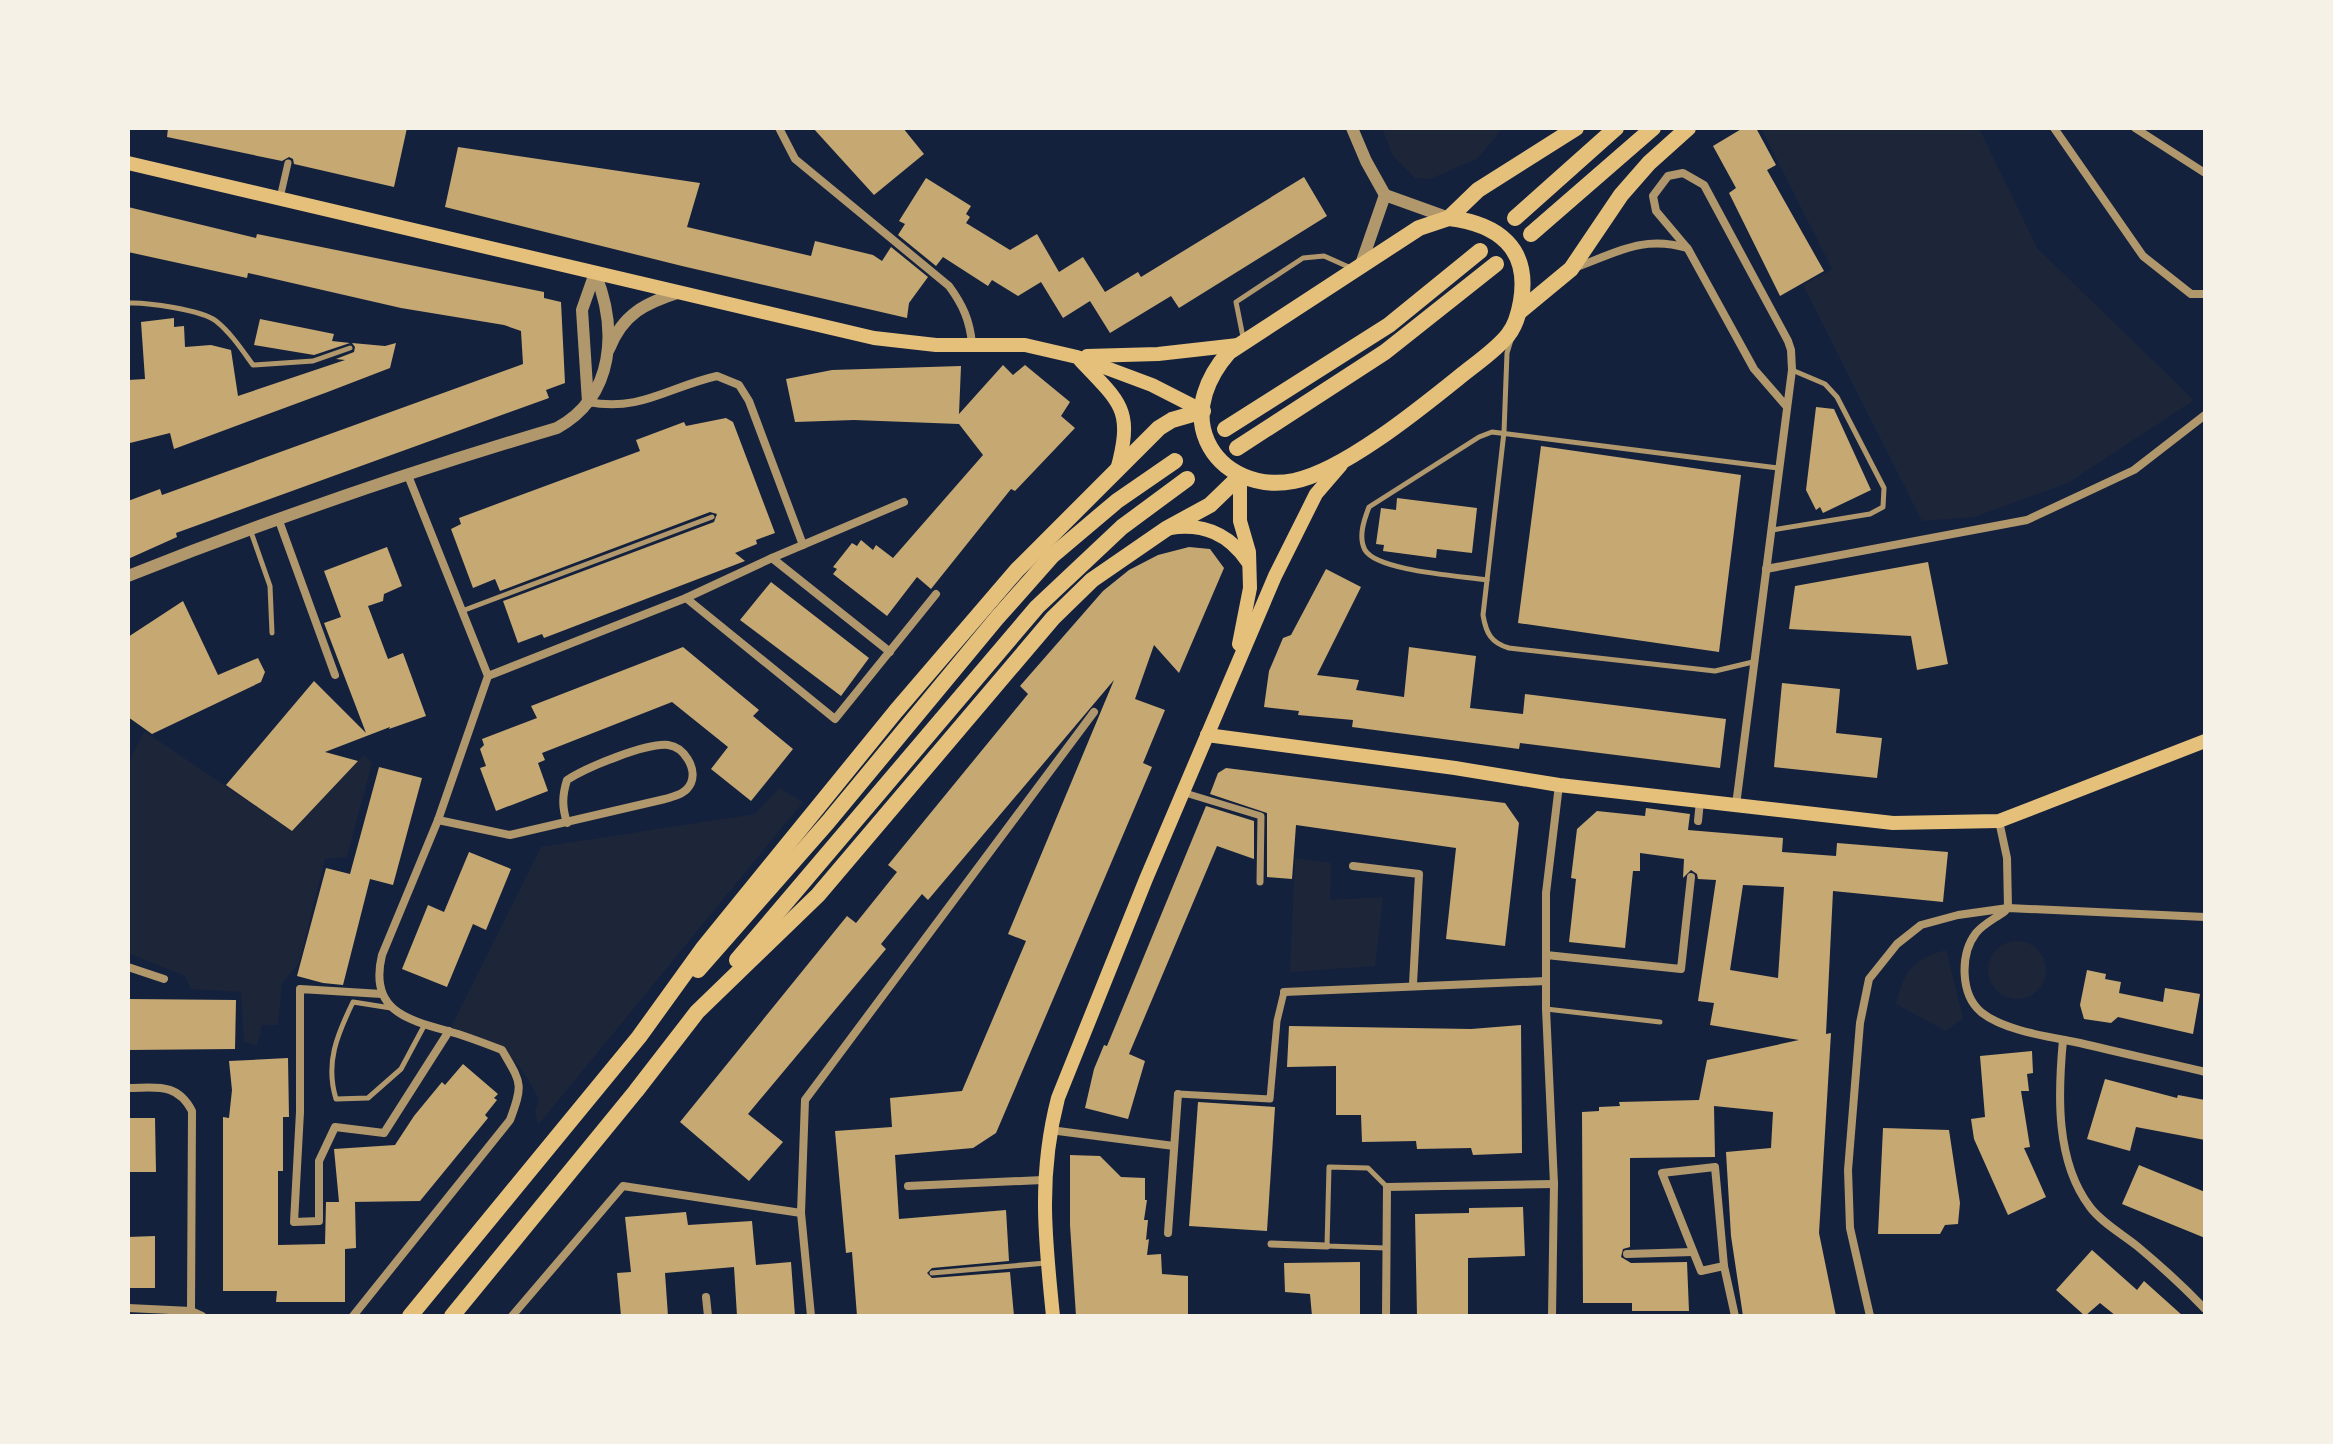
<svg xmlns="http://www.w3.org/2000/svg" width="2333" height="1444" font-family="'Exo 2',sans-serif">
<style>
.green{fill:#1d2539}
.building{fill:#c6a872;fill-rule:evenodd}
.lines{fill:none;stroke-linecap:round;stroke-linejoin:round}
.service{stroke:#b1986c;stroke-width:5}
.pedestrian{stroke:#b1986c;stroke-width:7}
.minor{stroke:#b1986c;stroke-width:8}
.tertiary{stroke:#b1986c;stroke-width:12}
.secondary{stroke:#e5c07b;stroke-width:14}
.primary{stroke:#e5c07b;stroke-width:16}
</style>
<rect width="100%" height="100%" fill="#14213d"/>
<!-- green -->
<g class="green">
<path d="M1382 128H1503L1477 159 1430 179 1415 178 1393 156Z"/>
<path d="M1761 128H1979L2037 248 2194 400 2068 483 1974 517 1922 521 1803 285 1832 269Z"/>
<path d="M144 731 292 831 364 755 372 763 347 857 325 859 299 963 282 983 278 1025H262L257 1045 244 1042 241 992 191 989 185 976 128 953V765Z"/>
<path d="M779 788 803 802 538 1125 535 1110 539 1100C513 1047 502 1050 449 1031L541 847 755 814Z"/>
<path d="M1295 858 1331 863 1330 900 1383 897 1375 966 1290 972Z"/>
<circle cx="2017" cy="970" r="29"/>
<path d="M1946 950 1963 1018 1946 1031 1896 1004C1905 970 1912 959 1946 950Z"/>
</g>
<!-- building -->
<g class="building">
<path d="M168 128H407L394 187 294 164 293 159 289 157 282 161 167 137Z"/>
<path d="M813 128H903L924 154 874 195Z"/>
<path d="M1743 128H1756L1776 165 1767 170 1824 271 1780 296 1729 193 1736 188 1713 146Z"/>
<path d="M458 147 700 183 687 227 811 256 815 241 873 255 882 261 891 247 928 277 909 303 907 318 682 266 445 207Z"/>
<path d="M1304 177 1327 216 1179 308 1171 296 1110 333 1090 301 1063 318 1041 282 1018 296 992 280 988 286 943 257 936 266 898 235 905 224 899 221 926 178 971 206 966 214 970 217 966 223 1010 250 1037 234 1059 272 1083 257 1105 292 1138 272 1141 277Z"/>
<path d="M128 207 256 238 257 234 544 292V298L561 302 565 383 546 390 549 398 176 533 177 537 128 559V501L160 489 162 495 523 364 521 331 504 325 401 308 248 273 247 278 128 252Z"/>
<path d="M174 318V327L184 326 185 347 211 345 231 350 238 396 345 360 336 359 354 352 355 347 352 343 385 346 396 343 390 368 325 393 174 449 170 433 130 443 128 380 145 379 141 322Z"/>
<path d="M260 319 334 334 332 341 350 343 314 355 254 345Z"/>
<path d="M1003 365 1013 375 1025 365 1070 402 1061 416 1075 428 1015 491 1011 489 931 589 917 577 887 616 833 574 837 569 833 567 852 543 857 546 861 540 873 550 876 545 893 558 983 455 959 424 854 420 795 422 786 379 832 370 961 366 959 414Z"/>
<path d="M1816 407 1834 409 1871 490 1823 513 1820 507 1816 510 1806 490Z"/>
<path d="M726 418 733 422 775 533 756 540 757 544 735 553 745 561 544 638 542 634 518 643 503 601 714 522 717 514 710 512 500 591 495 579 473 588 451 529 461 524 459 518 640 451 636 440 684 422 686 426Z"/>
<path d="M1541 446 1741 475 1719 652 1518 623Z"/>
<path d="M1397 498 1477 508 1472 553 1437 549 1436 558 1383 551 1384 545 1376 544 1381 508 1396 510Z"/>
<path d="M387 547 402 586 384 594 383 601 368 606 388 659 403 653 426 716 389 729 390 727 325 752 358 761 292 831 226 785 314 681 366 733 324 623 341 617 324 571Z"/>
<path d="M1189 547 1210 549 1224 568 1179 673 1154 645 1135 699 1165 710 1143 763 1152 767 996 1133 973 1148 895 1155 899 1219 1006 1210 1009 1261 932 1268 927 1273 932 1278 1010 1272 1014 1316H857L852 1252 846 1253 835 1131 892 1127 890 1098 962 1091 1026 941 1008 934 1114 680 928 900 922 894 881 944 886 949 748 1114 783 1142 749 1181 680 1122 847 916 856 923 897 872 888 865 1028 694 1020 686 1103 591 1129 570 1158 555Z"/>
<path d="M1928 562 1948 664 1917 670 1911 636 1789 629 1795 586Z"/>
<path d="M1326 569 1361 587 1317 675 1359 680 1356 690 1404 697 1409 647 1476 656 1470 708 1523 714 1525 694 1726 719 1720 768 1520 743 1519 749 1352 727 1353 720 1298 715 1299 711 1264 707 1269 671 1283 638 1291 635Z"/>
<path d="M771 582 869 658 841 696 740 620Z"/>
<path d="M183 601 218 675 258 658 265 672 261 682 152 734 128 717V637Z"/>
<path d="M683 647 759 710 753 716 793 749 751 801 711 769 728 747 672 702 542 753 545 760 538 763 548 791 496 811 480 768 486 766 480 749 484 745 482 739 537 718 531 706Z"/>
<path d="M1782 683 1840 689 1836 733 1882 738 1877 778 1774 767Z"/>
<path d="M379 767 422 778 393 885 370 879 343 985 323 983 297 976 326 868 350 874Z"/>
<path d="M1226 768 1505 803 1519 823 1505 946 1446 939 1456 848 1296 825 1292 879 1267 877V813L1210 794 1218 773Z"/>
<path d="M1206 806 1254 821V859L1217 846 1129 1054 1145 1061 1128 1119 1085 1108 1094 1069 1104 1045 1107 1046Z"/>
<path d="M1646 808 1690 814 1688 830 1783 838 1782 852 1836 856 1837 843 1948 852 1943 902 1833 891 1826 1034 1831 1033 1819 1233 1836 1316H1743L1731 1236 1726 1152 1771 1148 1773 1112 1714 1106 1715 1157 1630 1158V1247L1623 1249 1621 1257 1631 1263 1687 1262 1689 1311H1632V1303H1583L1582 1112 1599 1111V1107L1620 1106 1619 1102 1699 1100 1707 1060 1799 1040 1710 1025 1714 1003 1698 1001 1716 880 1698 879 1697 874 1691 870 1683 878 1684 859 1640 853V871H1633L1625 948 1569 942 1576 879 1571 878 1577 829 1597 811 1645 816ZM1743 885 1784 887 1778 978 1730 970Z"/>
<path d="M469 852 511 869 486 930 473 924 447 987 402 969 428 905 444 912Z"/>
<path d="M2087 970 2106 974 2105 979 2121 982 2119 993 2163 1002 2165 988 2200 994 2193 1034 2118 1017 2111 1023 2084 1019 2080 1005Z"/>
<path d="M128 999 236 1000 235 1049 128 1050Z"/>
<path d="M1521 1025 1522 1153 1473 1155 1471 1148 1417 1149 1416 1141 1362 1142 1361 1115H1336V1066L1287 1067 1289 1026 1471 1029Z"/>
<path d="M2032 1051 2033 1073 2027 1074 2029 1091H2021L2030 1147 2024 1148 2046 1197 2008 1215 1974 1139 1971 1119 1985 1117 1980 1056Z"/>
<path d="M288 1058 289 1117H283V1171H278V1245L325 1244 326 1202H339L334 1149 395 1145 414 1116 442 1082 445 1085 463 1064 498 1094 494 1098 497 1100 485 1115 488 1118 420 1201 349 1202H355L356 1248 345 1249V1302H276L277 1291H223V1117L229 1118 232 1090 229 1061Z"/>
<path d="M2105 1079 2177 1098 2178 1095 2205 1100V1140L2136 1127 2130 1151 2087 1139Z"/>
<path d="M1198 1102 1275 1107 1267 1231 1189 1226Z"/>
<path d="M128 1118H155L156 1172H128Z"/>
<path d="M1883 1128 1949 1130 1960 1203 1958 1224 1945 1225 1940 1234H1878Z"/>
<path d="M1070 1155 1100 1156 1121 1177 1145 1178V1200H1147L1144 1220H1148L1146 1240 1149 1239 1147 1255 1161 1254 1162 1274 1188 1276V1316H1076L1070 1225Z"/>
<path d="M2139 1165 2205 1192V1238L2122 1204Z"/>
<path d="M1523 1207 1525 1256 1468 1258V1316H1417L1415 1214 1469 1213V1208Z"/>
<path d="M686 1212 688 1225 752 1221 756 1265 791 1262 795 1316H737L734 1267 665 1273 668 1316H621L617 1273 631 1272 625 1217Z"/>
<path d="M155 1236V1288H128V1237Z"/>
<path d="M2092 1250 2137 1290 2144 1281 2183 1316H2116L2100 1303 2085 1316 2056 1290Z"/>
<path d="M1360 1262V1316H1312L1310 1294 1285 1292 1284 1263Z"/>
</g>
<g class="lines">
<!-- service -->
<g class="service">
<path d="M128 303C146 302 202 310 216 321 231 333 242 350 253 365L313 361 350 348"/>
<path d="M1243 337 1236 302 1303 258 1324 256 1351 268"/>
<path d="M1511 340 1507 353 1504 432 1483 615C1486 633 1491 643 1509 648L1715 671 1753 662"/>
<path d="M1772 530 1870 514 1883 507 1884 488 1837 397 1825 384 1792 370"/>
<path d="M251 532 270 586 272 633"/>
<path d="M1487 580C1462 576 1377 571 1365 550 1358 537 1364 520 1369 507L1479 437 1492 432 1778 468"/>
<path d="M462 611 712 517"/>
<path d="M391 1008 353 1002C337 1035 325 1063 336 1099L368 1098 401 1069 424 1026"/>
<path d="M1546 1009 1660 1022"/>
<path d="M1386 1248 1327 1246 1329 1167 1368 1168 1387 1187"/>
<path d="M932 1273 1046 1263"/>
</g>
<!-- pedestrian -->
<g class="pedestrian">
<path d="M280 198 288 163"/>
<path d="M1182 792 1261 816 1260 882"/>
<path d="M1178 1094 1270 1099 1277 1021 1284 992"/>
<path d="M1271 1244 1327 1246"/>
</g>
<!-- minor -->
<g class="minor">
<path d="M779 128 795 159 949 286C963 305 970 321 972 344"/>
<path d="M2054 128 2143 256 2191 294H2205"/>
<path d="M2135 128 2205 173"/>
<path d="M1574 268C1616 253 1642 235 1687 248"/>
<path d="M588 402C641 412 668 387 717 376L739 385 749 401 803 545"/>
<path d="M278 518 335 675"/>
<path d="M772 558 890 652"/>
<path d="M1766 569 2027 520 2134 470 2205 415"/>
<path d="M686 598 835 719 936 594"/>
<path d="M488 676 686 598 772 558 904 502"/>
<path d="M1736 805 1792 370 1791 350 1788 341 1704 185 1683 173 1668 176 1653 196 1656 211 1688 249 1754 369 1787 407"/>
<path d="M438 820 510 835 665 799C675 796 686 794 691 783 697 768 684 747 668 745 646 743 587 767 567 780 562 796 562 807 567 823"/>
<path d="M1698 821 1700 801"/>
<path d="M1999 821 2007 858 2008 908"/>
<path d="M1353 866 1419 874 1413 984"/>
<path d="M2005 911C1996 918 1983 924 1976 933 1960 954 1960 994 1981 1012 2004 1031 2051 1037 2080 1043 2121 1053 2163 1062 2205 1072"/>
<path d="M1546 955 1681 969 1691 877"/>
<path d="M128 967 164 979"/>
<path d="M1284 992 1546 981"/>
<path d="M382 994 300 989V1112L294 1222 319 1221V1161L335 1127 384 1133 449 1031"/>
<path d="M2063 1040C2058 1093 2055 1161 2090 1207 2101 1222 2122 1234 2137 1246 2161 1266 2183 1286 2205 1309"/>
<path d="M128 1088C156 1088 177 1082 192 1111L191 1311"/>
<path d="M1050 1130 1174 1146"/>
<path d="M1715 1167 1724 1266 1701 1271 1662 1173Z"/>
<path d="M908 1186 1043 1180"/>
<path d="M1168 1233 1178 1094"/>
<path d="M1627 1254 1693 1252"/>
<path d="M1724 1266 1735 1316"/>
<path d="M706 1297 708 1316"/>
<path d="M128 1308 191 1311 202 1316"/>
<path d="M353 1316 510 1120C524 1083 521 1083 502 1050 484 1043 466 1036 448 1031 404 1019 369 1009 382 955L438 820 488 676 407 473"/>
<path d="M512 1316 623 1186 801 1213"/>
<path d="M811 1316 801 1213 805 1100 1094 712"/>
<path d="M1386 1316 1387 1187 1554 1184"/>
<path d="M1552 1316 1554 1184 1546 1009V893L1559 785"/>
<path d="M1870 1316 1850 1228 1848 1170 1860 1023 1869 979 1897 944 1921 925 1958 915 2008 908 2205 917"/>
</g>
<!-- tertiary -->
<g class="tertiary">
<path d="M1352 128 1366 161 1385 195"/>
<path d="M1385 195 1449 218"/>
<path d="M1360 267 1385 195"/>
<path d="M609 349C623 314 645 303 680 292"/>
<path d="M588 402 582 310 595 273"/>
<path d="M128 576C269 520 411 471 557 428 615 396 618 329 595 273"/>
</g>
<!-- secondary -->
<g class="secondary">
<path d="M128 163 874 338 936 345H1025L1077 357 1152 385 1203 411"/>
<path d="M1087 356 1158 354 1238 345"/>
<path d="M1080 360C1120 403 1134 408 1117 470"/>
<path d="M1170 528C1204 523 1229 534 1248 562"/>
<path d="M1239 644 1250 588 1249 552 1240 521V476"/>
<path d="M1207 735 1455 768 1559 785 1893 823 1999 821 2205 741"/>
<path d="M1053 1316C1045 1239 1038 1175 1058 1098L1146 879 1275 576 1316 494 1341 465"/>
</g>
<!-- primary -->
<g class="primary">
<path d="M1449 218C1498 224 1530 248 1521 301 1519 313 1516 325 1508 335 1496 350 1478 362 1463 374 1422 407 1344 471 1294 481 1259 488 1222 474 1207 441 1193 409 1208 376 1229 352L1419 228Z"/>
<path d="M1449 218 1478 190 1576 128"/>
<path d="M1515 218 1616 128"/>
<path d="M1531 234 1653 128"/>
<path d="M1519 312 1571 269 1621 195 1649 163 1688 128"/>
<path d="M1225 429 1389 325 1480 251"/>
<path d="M1237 448 1385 352 1496 264"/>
<path d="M737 960 1037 607 1122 527 1187 479"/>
<path d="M698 970 828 822 997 618 1052 556 1117 501 1175 461"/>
<path d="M410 1316 639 1037 704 947 896 711 1017 570 1159 428 1172 420 1203 411"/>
<path d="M452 1316 636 1091 697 1012 818 895 1053 618 1092 580 1166 529 1210 505 1240 476"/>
</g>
</g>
<!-- border -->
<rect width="2333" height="1444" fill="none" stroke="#f6f1e7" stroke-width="260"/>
</svg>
